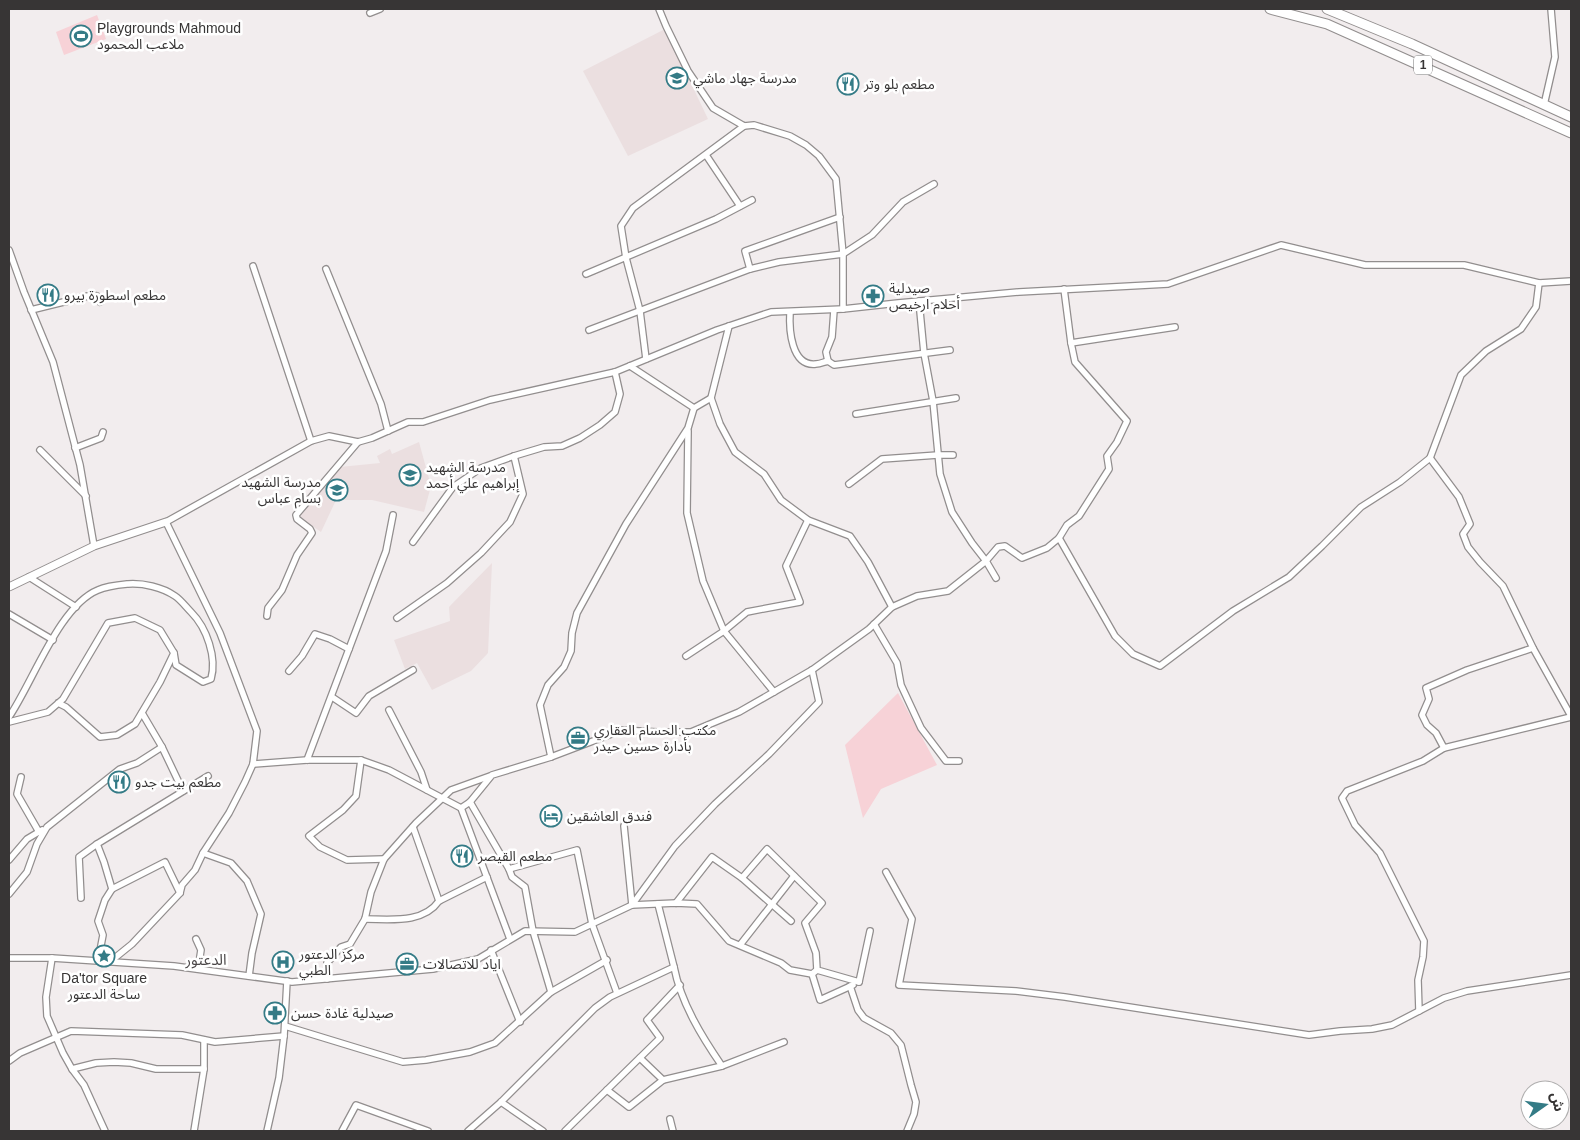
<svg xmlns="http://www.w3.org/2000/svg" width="1580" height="1140" font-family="Helvetica,'Noto Sans Arabic',sans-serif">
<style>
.built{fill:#ebdfe0}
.green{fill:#f7d2d7}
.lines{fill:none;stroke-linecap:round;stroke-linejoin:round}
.minor-casing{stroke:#928e8e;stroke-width:8}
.tertiary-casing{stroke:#928e8e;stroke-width:9}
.primary-casing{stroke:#928e8e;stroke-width:11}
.minor{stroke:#fff;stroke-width:5.5}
.tertiary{stroke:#fff;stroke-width:7}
.primary{stroke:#fff;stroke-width:9}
.labels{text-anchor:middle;stroke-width:5;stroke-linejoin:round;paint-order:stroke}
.shield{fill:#fff;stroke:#737272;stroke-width:1}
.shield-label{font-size:12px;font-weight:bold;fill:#373535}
.poi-label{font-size:14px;fill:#373535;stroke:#fff;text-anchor:start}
.neighbourhood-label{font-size:15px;fill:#4c4849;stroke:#fff}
</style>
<rect width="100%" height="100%" fill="#f2edee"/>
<!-- built -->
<g class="built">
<path d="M665 29 708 119 628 156 583 71Z"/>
<path d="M419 442 431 486 424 512 372 500H336L321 532 298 516 340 467 380 463 377 456 390 449 392 454Z"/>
<path d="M492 563 488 653 471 671 432 690 417 663 405 669 394 640 450 621 449 607Z"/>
</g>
<!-- green -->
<g class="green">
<path d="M97 15 106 39 64 55 56 32Z"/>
<path d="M898 693 937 765 881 789 863 818 845 745Z"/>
</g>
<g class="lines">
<!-- minor casing -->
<g class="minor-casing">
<g id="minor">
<path d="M659 9 666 26 688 71 713 108 744 126 754 125 790 136 806 145 819 156 836 179 843 254V309L898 303 1019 292 1168 284 1281 245 1365 265H1464L1539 283 1571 281"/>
<path d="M370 13 380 9"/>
<path d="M1544 105 1555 57 1551 9"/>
<path d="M706 155 740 206"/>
<path d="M9 250 24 292 53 362 80 465 94 546"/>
<path d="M253 266 311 441"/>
<path d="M326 269 381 404 388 431"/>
<path d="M750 269 745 251 840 217"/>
<path d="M586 274 716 219 752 200"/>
<path d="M919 301 924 353 933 401 940 474 952 512 972 543 986 561 996 578"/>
<path d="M31 310 92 295 97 296 100 302"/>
<path d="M790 312C789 329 791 367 816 364 820 364 824 362 828 361L834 365 950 350"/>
<path d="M589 330 750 269 779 262 843 254 872 235 903 202 934 184"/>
<path d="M1071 343 1175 327"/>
<path d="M646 359 640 311 626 258 621 226 633 208 744 126"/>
<path d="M828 361 826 352 832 337 834 310"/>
<path d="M630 366 694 408"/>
<path d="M711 398 720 424 735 452 764 474 781 500 808 520 850 536 868 562 892 607"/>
<path d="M856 414 956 398"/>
<path d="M688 431 687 513 703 581 724 631 774 692"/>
<path d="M75 448 101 438 103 432"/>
<path d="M40 450 86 496"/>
<path d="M1430 458 1459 497 1470 524 1463 534 1468 547 1480 562 1503 586 1533 648 1571 716"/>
<path d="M849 484 882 459 938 455H953"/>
<path d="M1059 538 1067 525 1079 516 1109 469 1107 456 1117 442 1127 421 1075 362 1071 343 1064 289"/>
<path d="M413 542 453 487 481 468 514 456 544 447 562 446 580 438 600 425 615 412 620 394 615 372"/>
<path d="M29 577 76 607"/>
<path d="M9 614 53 640"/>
<path d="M267 616 268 608 282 590 297 555 312 533 310 529 297 519 296 515 358 442"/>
<path d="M397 618 447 583 481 553 510 522 523 494 514 456"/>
<path d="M874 624 897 663 901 685 921 728 946 761H959"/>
<path d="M1533 648 1467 670 1426 688 1429 699 1422 715 1427 725 1436 733 1444 748 1571 717"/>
<path d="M686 656 724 631 747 612 800 602 786 566 808 520"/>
<path d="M289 671 302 656 315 634 330 639 349 649"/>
<path d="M332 697 356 713 369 696 413 670"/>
<path d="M389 710 421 772 427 790"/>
<path d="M142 713 162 747 183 791"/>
<path d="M9 717C33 682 59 606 98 590 107 586 118 585 128 584 143 583 162 587 175 596 181 600 186 607 191 612 207 628 217 658 211 679L203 682 176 665 174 653"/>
<path d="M9 722 48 712 63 699 108 623 135 618 160 630 174 653 160 682 135 724 117 735 100 737 66 707 58 703"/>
<path d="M551 757 540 705 548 685 564 667 571 651 572 633 577 613 626 524 688 428 694 408 711 398 729 326"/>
<path d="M307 760 386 551 393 515"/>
<path d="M361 760 356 796 343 810 309 836 320 847 347 860 384 859"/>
<path d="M253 764 307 760H361L389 770 461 808 510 939"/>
<path d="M21 777 17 794 39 832"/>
<path d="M470 802 509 869 577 850 592 924 617 993"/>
<path d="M461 808 470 802 492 775 551 757 622 730 657 732H691L739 712 812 670 869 629 892 607 917 596 948 591 986 561 998 547 1005 546 1022 558 1047 548 1059 538 1115 636 1133 654 1160 666 1233 611 1289 577 1322 546 1361 507 1400 482 1430 458 1461 375 1486 351 1521 329 1536 307 1539 283"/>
<path d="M624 826 632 905 676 903 697 904 729 941 781 963 790 970 812 974 817 970"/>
<path d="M413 827 439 901"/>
<path d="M97 844 104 862 112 889 105 900 98 921 103 935 98 961"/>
<path d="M203 853 231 863 247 881 261 914 252 953 249 976"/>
<path d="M9 860 27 839 42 830"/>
<path d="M886 872 912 919 899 985 1016 991 1065 997 1309 1035 1340 1031 1372 1029 1392 1025 1444 998 1467 991 1571 975"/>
<path d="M742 878 767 849 822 903 805 923 816 953 817 970 859 982"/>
<path d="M112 889 165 862 180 893"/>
<path d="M9 894 27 872 37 844 47 827 120 769 137 763 162 747"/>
<path d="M81 898 79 857 97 844 208 776"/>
<path d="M676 903 712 857 742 878 791 921"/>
<path d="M365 919C390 919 423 924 439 901L487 877"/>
<path d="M196 939 201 950 198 969"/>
<path d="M740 945 794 876"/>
<path d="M491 950 520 1022"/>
<path d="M9 958H52L174 966 292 982 433 969 478 959 525 931 575 932 632 905 675 846 715 804 769 754 819 702 812 670"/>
<path d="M52 958 46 997 47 1016 63 1053 72 1069 84 1085 105 1131"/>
<path d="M111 961 132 944 180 893 182 885 195 870 203 853 229 813 245 782 253 764 257 731 220 633 166 522 311 441 329 436 358 442 372 438 408 422H423L490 400 615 372 717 330 771 312 843 309"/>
<path d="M674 967C681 1003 702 1037 722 1066L784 1042"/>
<path d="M812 974 820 1000 853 985"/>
<path d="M327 979V963L341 947 350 944 365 919 371 892 384 859 416 823 451 790 490 776"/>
<path d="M859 982 870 931"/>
<path d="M850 986 858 1010 864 1018 891 1033 901 1045 911 1085 916 1102 914 1114 907 1131"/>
<path d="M551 992 607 960"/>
<path d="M1419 1011 1418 980 1423 957 1424 941 1380 853 1355 825 1342 798 1347 791 1423 761 1444 748"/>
<path d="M285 1026 403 1062 426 1060 470 1052 495 1043 551 992 533 931 525 887 512 877 509 869"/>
<path d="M9 1061 20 1053 71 1031 182 1035 215 1042 284 1036"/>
<path d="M72 1069 96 1063 114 1062 131 1063 156 1069H204"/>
<path d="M663 1080 722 1066"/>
<path d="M607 1090 629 1107 663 1080 640 1058"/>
<path d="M501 1102 543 1131"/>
<path d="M670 1119 673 1131"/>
<path d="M194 1131 204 1069V1040"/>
<path d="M267 1131 279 1078 284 1036 287 981"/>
<path d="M342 1131 356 1105 428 1131"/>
<path d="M468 1131 501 1102 595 1008 610 997 674 967 658 904"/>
<path d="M565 1131 660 1038 647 1020 680 985"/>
</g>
</g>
<!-- tertiary casing -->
<g class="tertiary-casing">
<path id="tertiary" d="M9 587 94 546 166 522"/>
</g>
<!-- primary casing -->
<g class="primary-casing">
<g id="primary">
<path d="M1270 9 1327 24 1571 133"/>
<path d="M1327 9 1412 44 1571 117"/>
</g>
</g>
<!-- minor -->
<use href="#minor" class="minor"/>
<!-- tertiary -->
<use href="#tertiary" class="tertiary"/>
<!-- primary -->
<use href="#primary" class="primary"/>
</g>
<!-- icons -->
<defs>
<g id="stadium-ring" transform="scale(1.125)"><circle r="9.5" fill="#fff" stroke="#347b86" stroke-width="1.5"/><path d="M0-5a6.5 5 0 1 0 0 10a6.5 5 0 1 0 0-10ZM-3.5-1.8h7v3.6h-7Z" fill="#347b86"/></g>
<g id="school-ring" transform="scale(1.125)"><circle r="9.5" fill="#fff" stroke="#347b86" stroke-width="1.5"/><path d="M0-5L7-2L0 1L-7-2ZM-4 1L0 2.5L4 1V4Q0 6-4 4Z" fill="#347b86"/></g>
<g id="restaurant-ring" transform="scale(1.125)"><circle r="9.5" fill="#fff" stroke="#347b86" stroke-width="1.5"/><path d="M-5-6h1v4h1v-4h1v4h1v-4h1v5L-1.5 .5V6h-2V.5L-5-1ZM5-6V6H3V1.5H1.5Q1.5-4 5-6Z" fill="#347b86"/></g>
<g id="pharmacy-ring" transform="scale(1.125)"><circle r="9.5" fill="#fff" stroke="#347b86" stroke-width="1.5"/><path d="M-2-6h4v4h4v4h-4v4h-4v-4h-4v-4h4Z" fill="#347b86"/></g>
<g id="office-ring" transform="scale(1.125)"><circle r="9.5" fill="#fff" stroke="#347b86" stroke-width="1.5"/><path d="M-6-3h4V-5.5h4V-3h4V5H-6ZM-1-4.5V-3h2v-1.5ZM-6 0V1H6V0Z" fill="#347b86"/></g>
<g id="hotel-ring" transform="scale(1.125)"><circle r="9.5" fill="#fff" stroke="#347b86" stroke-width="1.5"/><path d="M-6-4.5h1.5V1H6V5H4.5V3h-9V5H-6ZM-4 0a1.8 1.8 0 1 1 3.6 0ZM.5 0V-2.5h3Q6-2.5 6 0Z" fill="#347b86"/></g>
<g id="sight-ring" transform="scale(1.125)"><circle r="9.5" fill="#fff" stroke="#347b86" stroke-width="1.5"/><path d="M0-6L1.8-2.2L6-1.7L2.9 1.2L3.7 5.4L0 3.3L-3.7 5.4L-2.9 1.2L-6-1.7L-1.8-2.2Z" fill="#347b86"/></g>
<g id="hospital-ring" transform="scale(1.125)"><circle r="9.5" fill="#fff" stroke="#347b86" stroke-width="1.5"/><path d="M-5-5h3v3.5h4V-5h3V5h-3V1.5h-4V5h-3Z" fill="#347b86"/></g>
</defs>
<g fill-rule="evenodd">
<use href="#stadium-ring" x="81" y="36"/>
<use href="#school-ring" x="677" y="78"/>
<use href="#restaurant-ring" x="848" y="84"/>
<use href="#restaurant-ring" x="48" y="295"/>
<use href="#pharmacy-ring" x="873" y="296"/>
<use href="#school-ring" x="410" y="475"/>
<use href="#school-ring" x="337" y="490"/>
<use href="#office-ring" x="578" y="738"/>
<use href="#restaurant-ring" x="119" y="782"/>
<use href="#hotel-ring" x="551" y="816"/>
<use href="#restaurant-ring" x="462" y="856"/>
<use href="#sight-ring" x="104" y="956"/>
<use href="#hospital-ring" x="283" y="962"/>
<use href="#office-ring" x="407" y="964"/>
<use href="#pharmacy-ring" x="275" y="1013"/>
</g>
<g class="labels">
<!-- shield labels -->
<rect class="shield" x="1414" y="55.5" width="18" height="19" rx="4"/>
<g class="shield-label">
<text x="1423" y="69">1</text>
</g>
<!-- poi labels -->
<g class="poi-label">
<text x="97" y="33">Playgrounds Mahmoud<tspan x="97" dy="16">ملاعب المحمود</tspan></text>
<text x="693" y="83">مدرسة جهاد ماشي</text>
<text x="864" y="89">مطعم بلو وتر</text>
<text x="889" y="293">صيدلية<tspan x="889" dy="16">أحلام ارخيص</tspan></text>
<text x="64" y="300">مطعم اسطورة بيرو</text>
<text x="426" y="472">مدرسة الشهيد<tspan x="426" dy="16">إبراهيم علي أحمد</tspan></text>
<text x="321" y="487" text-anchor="end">مدرسة الشهيد<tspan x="321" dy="16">بسام عباس</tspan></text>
<text x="594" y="735">مكتب الحسام العقاري<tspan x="594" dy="16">بأدارة حسين حيدر</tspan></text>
<text x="135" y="787">مطعم بيت جدو</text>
<text x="567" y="821">فندق العاشقين</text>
<text x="478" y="861">مطعم القيصر</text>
<text x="299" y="959">مركز الدعتور<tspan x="299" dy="16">الطبي</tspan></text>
<text x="423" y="969">اياد للاتصالات</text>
<text x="104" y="983" text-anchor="middle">Da'tor Square<tspan x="104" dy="16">ساحة الدعتور</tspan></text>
<text x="291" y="1018">صيدلية غادة حسن</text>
</g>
<!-- neighbourhood labels -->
<g class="neighbourhood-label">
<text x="206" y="965">الدعتور</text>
</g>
</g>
<!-- border -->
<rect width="1580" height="1140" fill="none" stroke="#373535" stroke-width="20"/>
<!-- north arrow -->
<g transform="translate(1545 1105) rotate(76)"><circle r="24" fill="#ffffff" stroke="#afaeae"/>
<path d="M0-4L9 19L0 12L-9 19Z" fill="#347b86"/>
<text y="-8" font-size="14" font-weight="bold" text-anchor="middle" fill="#373535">ش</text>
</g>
</svg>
